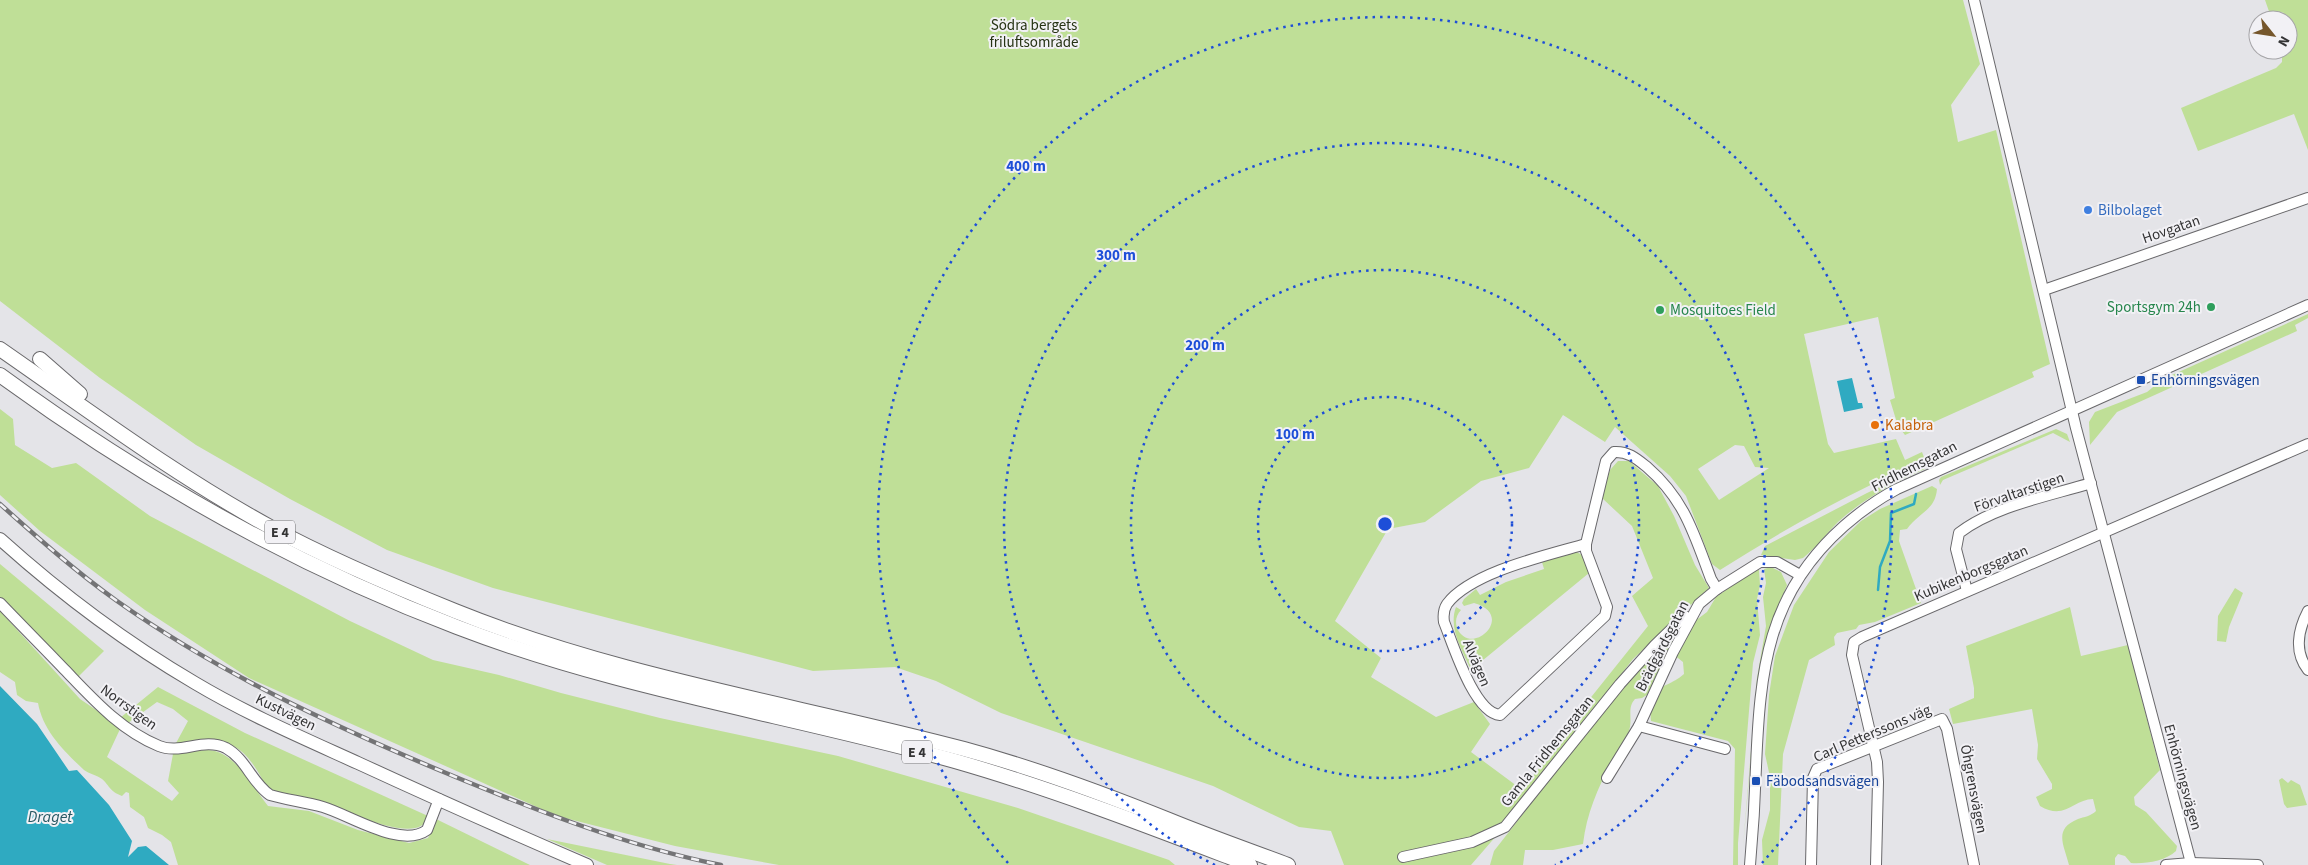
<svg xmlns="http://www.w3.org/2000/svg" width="2308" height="865" font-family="'Source Sans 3',sans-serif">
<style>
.green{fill:#bfdf97;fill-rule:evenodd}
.water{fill:#2faac1}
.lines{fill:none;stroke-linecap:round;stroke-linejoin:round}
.stream{stroke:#2faac1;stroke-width:2.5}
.minor-casing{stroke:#69686b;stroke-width:12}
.major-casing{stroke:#69686b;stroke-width:14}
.highway-casing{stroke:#69686b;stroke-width:16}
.minor{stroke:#fff;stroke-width:10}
.major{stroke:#fff;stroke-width:12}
.highway{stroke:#fff;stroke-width:14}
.rail-casing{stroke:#747476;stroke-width:4.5}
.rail{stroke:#f2f1f5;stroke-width:2.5;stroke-dasharray:8;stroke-linecap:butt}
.ring{fill:none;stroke:#1d4ed8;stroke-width:2.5;stroke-dasharray:2.5 5}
.shop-dot{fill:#3f7fe0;stroke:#f2f1f5;stroke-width:2}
.leisure-dot{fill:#2e9e5b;stroke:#f2f1f5;stroke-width:2}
.transit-dot{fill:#1a4fb4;stroke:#f2f1f5;stroke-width:2}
.food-dot{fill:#e8710a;stroke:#f2f1f5;stroke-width:2}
.labels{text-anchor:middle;stroke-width:4;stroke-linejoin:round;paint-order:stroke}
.shield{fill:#f2f1f5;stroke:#6d6d6f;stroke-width:1}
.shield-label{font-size:14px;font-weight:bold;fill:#343435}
.park-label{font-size:15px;fill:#263313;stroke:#f2f1f5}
.shop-label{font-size:15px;fill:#366cbe;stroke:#f2f1f5;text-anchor:start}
.street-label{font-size:15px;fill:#343435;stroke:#f2f1f5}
.leisure-label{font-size:15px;fill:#27864d;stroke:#f2f1f5;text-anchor:end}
.transit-label{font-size:15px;fill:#164399;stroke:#f2f1f5;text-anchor:start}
.food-label{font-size:15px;fill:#c56008;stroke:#f2f1f5;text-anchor:start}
.water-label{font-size:16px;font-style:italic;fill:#275863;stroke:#f2f1f5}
.centre{fill:#1d4ed8;stroke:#f2f1f5;stroke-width:2.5}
.ring-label{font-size:15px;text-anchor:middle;font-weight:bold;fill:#1d4ed8;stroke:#f2f1f5;stroke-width:4;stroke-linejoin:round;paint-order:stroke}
</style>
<rect width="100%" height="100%" fill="#e4e4e8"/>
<!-- green -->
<g class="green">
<path d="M0 0H1963L1980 64 1951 105 1958 142 1996 130 2050 364 2032 372 2034 377 1905 435 1898 426 1890 400 1895 398 1878 317 1804 334 1828 444 1834 453 1896 439 1905 460 1922 452 1925 460C1853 491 1786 528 1720 570L1712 564 1686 496 1670 476 1615 427 1605 442 1563 415 1529 468 1481 481 1425 522 1388 529 1335 621 1381 658 1371 677 1436 717 1474 702 1490 724 1471 752 1521 789 1538 770 1544 756 1648 626 1632 596 1653 578 1632 526 1602 498 1610 470 1618 461H1629L1658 486 1674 516 1695 565 1709 588 1633 659 1497 835 1471 865H1344L1331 831 1299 827 1213 786 1001 713 936 681 895 667 813 671 493 588 387 550 290 499 196 445 100 378 0 301ZM1735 445 1744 446 1755 467 1769 468 1719 500 1698 469Z"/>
<path d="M2265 0H2308V150L2294 114 2198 151 2181 108 2276 68 2282 62V50H2288V20H2272Z"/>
<path d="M2308 314V318L2295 325 2297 331 2117 412 2090 445 2089 422 2095 412 2147 392 2163 379Z"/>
<path d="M0 409 13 419 15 445 52 468 76 463 150 516 350 621 433 660 499 675 561 693 660 718 838 756 1018 808 1169 860 1175 865H779L675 846 557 816 249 678 145 610 40 531 0 495Z"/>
<path d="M2056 429 2067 434 2070 442 2053 433 1943 480 1940 485 1939 480 1941 477Z"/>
<path d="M1923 467 1925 469C1894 483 1864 498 1838 522 1826 534 1816 548 1803 558L1795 560 1761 555 1765 546 1867 493Z"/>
<path d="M1932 486 1937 489C1935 511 1919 512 1907 529L1900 530 1899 541 1921 603 1875 622 1859 625 1856 629 1837 633 1834 637 1835 645 1809 660 1783 754 1778 865H1763L1762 840 1770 810V777L1765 754 1769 695 1775 656 1794 605 1829 552 1861 521 1880 509Z"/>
<path d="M1575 551 1582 555 1589 573 1471 670C1462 650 1448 628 1456 607L1461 610C1456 615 1455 622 1457 628 1471 659 1517 615 1474 603L1464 606 1462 603 1464 599 1476 589 1480 595 1506 582 1544 569 1542 562Z"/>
<path d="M0 564 104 651 76 679 0 598Z"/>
<path d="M1771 567 1781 572 1787 585 1770 627 1758 677 1743 847 1757 678 1766 626 1763 597 1766 583 1764 569Z"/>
<path d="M1756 569 1759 570 1760 585 1757 599 1760 635 1753 663 1738 843V865H1733L1735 749 1728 741 1651 721C1649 710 1655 689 1666 685 1674 681 1677 680 1684 674L1683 662 1674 655 1691 624 1707 612 1716 597Z"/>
<path d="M2235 588 2243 593 2229 627 2226 642 2217 641 2218 616Z"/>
<path d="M2070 607 2081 656 2128 645 2160 770 2134 797 2135 805 2146 812 2177 846 2176 851C2166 861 2145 864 2131 863L2125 856 2118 854 2115 858V865H2069C2064 845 2053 829 2078 819 2084 817 2091 816 2096 811L2093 799C2074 799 2065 821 2040 806L2036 797 2052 789V784L2037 759 2038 745 2032 709 1953 724 1949 709 1974 698V688L1966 646Z"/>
<path d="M0 611 80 699 121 727 107 757 172 801 179 793 168 781 173 754C185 753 197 750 208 750 235 751 252 786 268 806L309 811 358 830 409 843 428 838 436 819 530 865H178L171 842 162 835 148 828 144 817 130 807 129 793 126 792 122 796C109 791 110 786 102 779 97 775 89 774 84 770 64 751 43 731 38 703L26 701 17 695 15 682 0 672Z"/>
<path d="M1670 638 1674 643 1650 693 1642 698 1635 699C1626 709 1634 719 1628 734 1625 742 1618 750 1614 757 1599 786 1587 811 1583 844L1553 850H1525L1523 865H1490L1494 851 1639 665Z"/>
<path d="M158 687 245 733 428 816C421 850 337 806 317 800 300 795 284 796 268 790 241 738 231 739 175 745L188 721 173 709 157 702 128 723 120 718Z"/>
<path d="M2282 778 2288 783 2291 780 2300 785 2307 805 2287 808 2284 804 2279 780Z"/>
<path d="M547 839 670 864 677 865H607Z"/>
</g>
<!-- water -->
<g class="water">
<path d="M1852 378 1858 403H1862L1863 408 1844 412 1837 381Z"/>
<path d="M0 686 37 724 69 771 77 770 109 805 132 841 128 857 138 847 146 846 169 865H0Z"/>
</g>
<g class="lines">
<!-- stream -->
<path class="stream" d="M1878 590 1880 567 1890 541 1891 513 1914 504 1916 494"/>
<!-- minor casing -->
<g class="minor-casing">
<g id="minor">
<path d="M1974 0 2076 428 2191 863"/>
<path d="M2044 290 2308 198"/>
<path d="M1586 544V551L1607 607 1605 616 1500 715C1474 713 1453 644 1444 622 1443 615 1443 610 1447 604 1471 572 1548 555 1586 544L1606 461 1614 452C1628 451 1637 459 1647 467 1685 500 1694 534 1711 579L1717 589"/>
<path d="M1967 591 1956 549 1959 533C1994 506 2049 496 2091 483"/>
<path d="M0 603C21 625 43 647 64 669 92 698 120 730 159 746 181 755 203 737 226 748 246 759 252 783 270 795 287 800 306 802 323 807 350 815 401 849 427 830L439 799"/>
<path d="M2308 611C2298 630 2294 652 2308 670"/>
<path d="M1639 726 1725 749"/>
<path d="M1607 778 1639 726 1673 652 1699 604 1717 589 1760 562H1777L1800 575"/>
<path d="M1403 857 1472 842 1505 827 1620 684 1655 645 1685 616"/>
<path d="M1750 865C1753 832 1755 799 1756 767 1760 670 1767 594 1844 526 1860 512 1878 499 1897 489L2308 305"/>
<path d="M1811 865 1813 778 1817 769 1942 719 1947 729 1974 865"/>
<path d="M1876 865 1878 782 1877 762 1852 655 1854 642 1862 637 2308 444"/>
<path d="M2166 865 2191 863 2258 865"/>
</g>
</g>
<!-- major casing -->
<g class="major-casing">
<path id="major" d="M0 539C60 593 125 642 195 683 247 714 303 738 358 763 434 798 510 832 587 865"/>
</g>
<!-- highway casing -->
<g class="highway-casing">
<g id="highway">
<path d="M0 349C88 410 175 475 270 527 329 559 393 586 455 611 618 677 794 704 964 749 1034 768 1102 793 1169 820 1208 836 1248 850 1288 865"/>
<path d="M40 359 80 394"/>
<path d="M0 375C141 478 294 565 457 627 618 689 790 715 955 761 1056 790 1153 828 1250 865"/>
</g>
</g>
<!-- minor -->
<use href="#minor" class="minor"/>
<!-- major -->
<use href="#major" class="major"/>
<!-- highway -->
<use href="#highway" class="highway"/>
<!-- rail casing -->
<g class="rail-casing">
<path id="rail" d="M0 504C38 538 75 571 117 601 219 673 331 725 446 773 535 810 626 846 721 865"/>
</g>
<!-- rail -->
<use href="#rail" class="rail"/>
</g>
<!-- distance rings -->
<g class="ring">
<circle cx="1385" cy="524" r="127"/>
<circle cx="1385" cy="524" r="254"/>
<path d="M1215 865A381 381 0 1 1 1555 865"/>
<path d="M1008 863A507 507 0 1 1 1762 863"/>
</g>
<!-- markers -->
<circle class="shop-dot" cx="2088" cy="210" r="5"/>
<g class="leisure-dot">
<circle cx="2211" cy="307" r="5"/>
<circle cx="1660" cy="310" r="5"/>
</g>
<g class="transit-dot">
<rect x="2136" y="375" width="10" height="10" rx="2.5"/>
<rect x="1751" y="776" width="10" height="10" rx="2.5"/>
</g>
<circle class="food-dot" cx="1875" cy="425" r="5"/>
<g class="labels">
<!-- shield labels -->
<g class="shield">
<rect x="265" y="520.5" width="30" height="23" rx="4"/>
<rect x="902" y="740.5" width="30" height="23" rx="4"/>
</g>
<g class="shield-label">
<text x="280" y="537">E 4</text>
<text x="917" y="757">E 4</text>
</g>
<!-- park labels -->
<g class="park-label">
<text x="1034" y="30">Södra bergets<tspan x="1034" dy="17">friluftsområde</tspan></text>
</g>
<!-- shop labels -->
<g class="shop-label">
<text x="2098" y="215">Bilbolaget</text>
</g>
<!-- street labels -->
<g class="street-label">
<text transform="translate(2171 229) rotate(-19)" y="5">Hovgatan</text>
<text transform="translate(1914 466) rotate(-27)" y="5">Fridhemsgatan</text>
<text transform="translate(2019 492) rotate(-19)" y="5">Förvaltarstigen</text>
<text transform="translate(1971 573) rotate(-23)" y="5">Kubikenborgsgatan</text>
<text transform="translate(1662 646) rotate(-63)" y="5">Brädgårdsgatan</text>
<text transform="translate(1477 663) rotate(67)" y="5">Alvägen</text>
<text transform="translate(129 707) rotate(36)" y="5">Norrstigen</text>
<text transform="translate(286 712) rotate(26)" y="5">Kustvägen</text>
<text transform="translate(1872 733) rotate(-23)" y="5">Carl Petterssons väg</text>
<text transform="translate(1547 751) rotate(-51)" y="5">Gamla Fridhemsgatan</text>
<text transform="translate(2183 777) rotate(75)" y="5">Enhörningsvägen</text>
<text transform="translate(1974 789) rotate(79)" y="5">Öhgrensvägen</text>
</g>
<!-- leisure labels -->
<g class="leisure-label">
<text x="2201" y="312">Sportsgym 24h</text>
<text x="1670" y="315" text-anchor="start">Mosquitoes Field</text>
</g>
<!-- transit labels -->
<g class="transit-label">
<text x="2151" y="385">Enhörningsvägen</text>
<text x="1766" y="786">Fäbodsandsvägen</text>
</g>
<!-- food labels -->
<g class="food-label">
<text x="1885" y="430">Kalabra</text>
</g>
<!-- water labels -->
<g class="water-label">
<text x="50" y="822">Draget</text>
</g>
</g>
<circle cx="1385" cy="524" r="8" class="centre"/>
<g class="ring-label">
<text x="1026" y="171">400 m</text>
<text x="1116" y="260">300 m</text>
<text x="1205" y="350">200 m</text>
<text x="1295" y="439">100 m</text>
</g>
<!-- north arrow -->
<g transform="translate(2273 35) rotate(120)"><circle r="24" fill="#f2f1f5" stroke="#a6a5a8"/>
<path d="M0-4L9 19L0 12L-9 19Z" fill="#75562b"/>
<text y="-8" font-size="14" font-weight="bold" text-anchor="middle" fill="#343435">N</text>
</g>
</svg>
